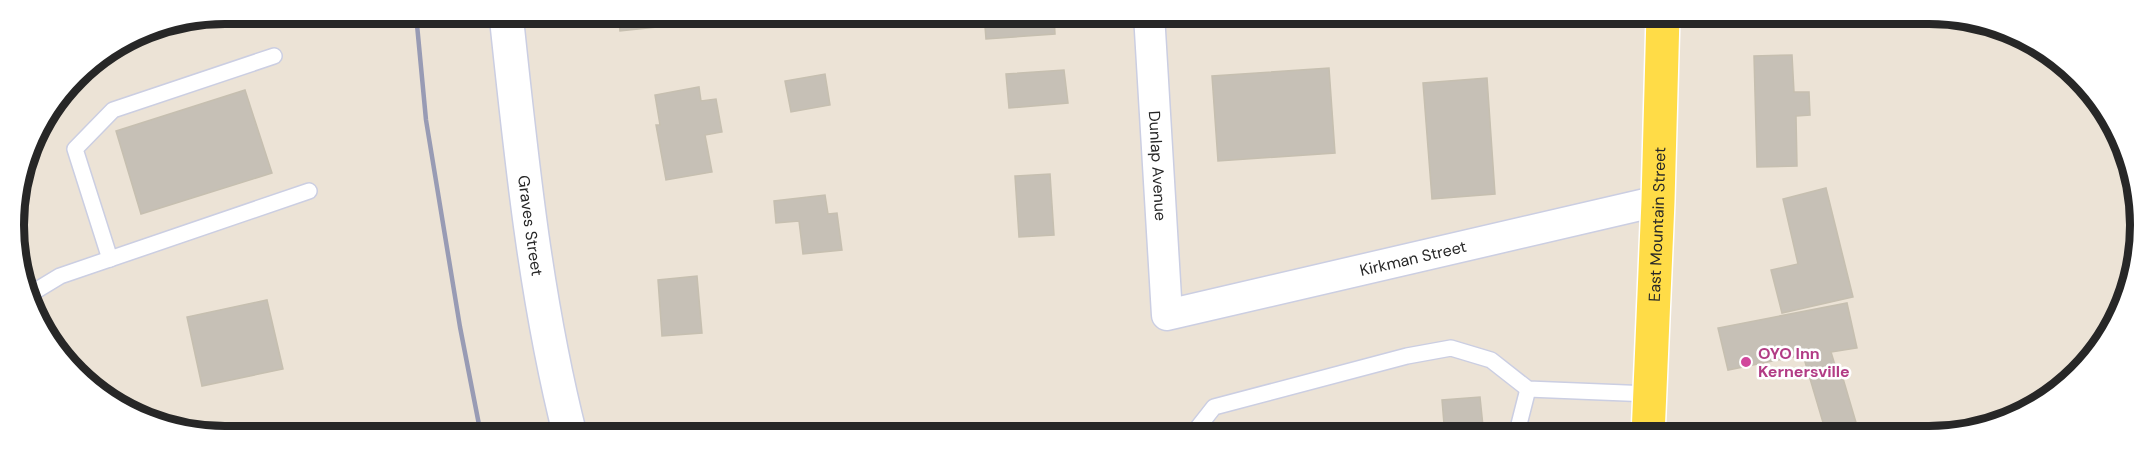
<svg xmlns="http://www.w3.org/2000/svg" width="2154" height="450" font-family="'DM Sans',sans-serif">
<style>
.building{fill:#c6c0b6;stroke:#c6bfb0;stroke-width:1.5}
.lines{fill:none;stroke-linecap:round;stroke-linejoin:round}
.lane-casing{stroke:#cbcee2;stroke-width:18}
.street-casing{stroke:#cbcee2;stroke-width:33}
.secondary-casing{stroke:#cbcee2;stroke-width:36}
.primary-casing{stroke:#fff;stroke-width:36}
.lane{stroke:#fff;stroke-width:15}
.street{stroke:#fff;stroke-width:30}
.secondary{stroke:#fff;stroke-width:33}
.primary{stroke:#ffdc47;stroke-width:33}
.rail{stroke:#989bb4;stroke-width:4.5}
.hotel-dot{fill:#d1479c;stroke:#fff;stroke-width:2}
.labels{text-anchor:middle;stroke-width:5;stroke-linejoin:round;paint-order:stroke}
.street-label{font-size:16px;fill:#272727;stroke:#fff}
.hotel-label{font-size:16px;font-weight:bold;fill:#b23c85;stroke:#fff;text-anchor:start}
.rim{fill:none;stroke:#272727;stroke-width:8}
</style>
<rect width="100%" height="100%" fill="#ece3d6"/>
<!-- building -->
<g class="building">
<path d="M618 14H665L666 26 620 31Z"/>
<path d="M984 14H1054L1055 34 986 39Z"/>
<path d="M1792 55 1794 92H1809L1810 115 1796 116 1797 166 1757 167 1754 56Z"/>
<path d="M1329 68 1335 153 1218 161 1212 76Z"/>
<path d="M1064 70 1068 103 1009 108 1006 74Z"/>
<path d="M825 74 830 105 791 112 785 81Z"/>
<path d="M1487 78 1495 194 1432 199 1423 83Z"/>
<path d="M699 87 701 101 716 99 722 132 705 135 712 172 666 180 656 125H660L655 95Z"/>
<path d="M245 90 272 173 141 214 116 131Z"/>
<path d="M1050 174 1054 235 1019 237 1015 176Z"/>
<path d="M1826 188 1853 297 1782 313 1771 270 1798 264 1783 199Z"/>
<path d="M825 195 828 214 837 213 842 250 803 254 799 221 776 223 774 201Z"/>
<path d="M697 276 702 333 662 336 658 280Z"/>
<path d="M267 300 283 369 202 386 187 317Z"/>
<path d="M1847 303 1857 348 1831 352 1838 375H1842L1860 436H1827L1803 355 1728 370 1718 328Z"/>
<path d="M1480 397 1484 436H1445L1442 400Z"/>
<path d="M831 424 834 435H793Z"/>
</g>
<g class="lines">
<!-- lane casing -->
<g class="lane-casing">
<g id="lane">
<path d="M110 259 75 149 113 110 274 56"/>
<path d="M27 296 60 276 309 191"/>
<path d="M1192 435 1214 407 1407 356 1451 348 1491 360 1528 389 1650 394"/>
<path d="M1516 436 1528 389"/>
</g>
</g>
<!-- street casing -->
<g class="street-casing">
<g id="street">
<path id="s1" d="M1149 14 1167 315 1658 201"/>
</g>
</g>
<!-- secondary casing -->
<g class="secondary-casing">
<g id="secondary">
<path id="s2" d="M506 14C521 155 535 297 570 435"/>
</g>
</g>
<!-- primary casing -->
<g class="primary-casing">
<g id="primary">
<path id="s3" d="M1648 436 1658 201 1663 15"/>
</g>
</g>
<!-- lane -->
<use href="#lane" class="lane"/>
<!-- street -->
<use href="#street" class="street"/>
<!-- secondary -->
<use href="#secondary" class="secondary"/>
<!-- primary -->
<use href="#primary" class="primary"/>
<!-- rail -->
<path class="rail" d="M416 14 426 120 460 327 481 435"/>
</g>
<!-- markers -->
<circle class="hotel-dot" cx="1746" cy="362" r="6"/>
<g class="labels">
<!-- street labels -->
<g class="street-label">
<text dy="6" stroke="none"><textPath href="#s1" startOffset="152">Dunlap Avenue</textPath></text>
<text dy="6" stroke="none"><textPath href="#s2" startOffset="213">Graves Street</textPath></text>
<text dy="6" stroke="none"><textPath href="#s3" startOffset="212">East Mountain Street</textPath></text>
<text dy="6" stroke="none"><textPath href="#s1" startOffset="554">Kirkman Street</textPath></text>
</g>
<!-- hotel labels -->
<g class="hotel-label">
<text x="1758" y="359">OYO Inn<tspan x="1758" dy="18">Kernersville</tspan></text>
</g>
</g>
<!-- crop -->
<path d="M0 0H2154V450H0ZM225 24H1929A201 201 0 0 1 2130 225V225A201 201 0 0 1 1929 426H225A201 201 0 0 1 24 225V225A201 201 0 0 1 225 24Z" fill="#fff" fill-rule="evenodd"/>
<path class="rim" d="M225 24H1929A201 201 0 0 1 2130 225V225A201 201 0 0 1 1929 426H225A201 201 0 0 1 24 225V225A201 201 0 0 1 225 24Z"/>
</svg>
